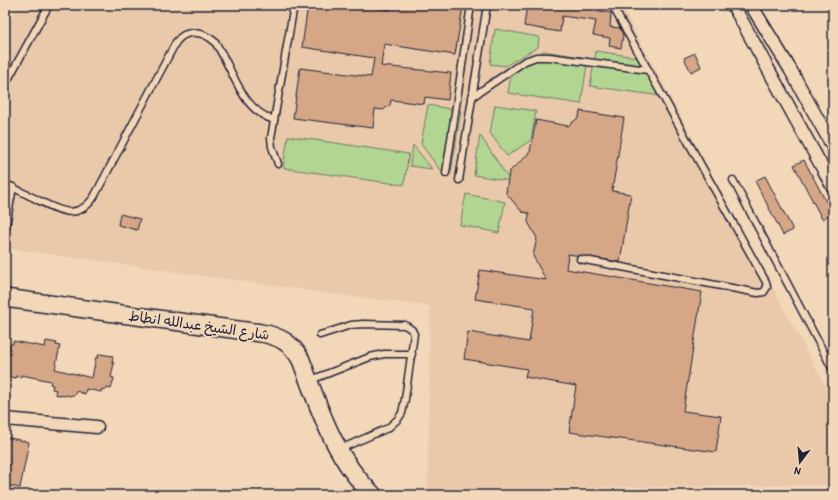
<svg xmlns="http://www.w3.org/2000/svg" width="838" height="500" font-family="'Patrick Hand','Playpen Sans Arabic',sans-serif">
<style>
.built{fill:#e9c9aa}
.green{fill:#b2d691;stroke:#6a7c66}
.building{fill:#d5a787;stroke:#22223b}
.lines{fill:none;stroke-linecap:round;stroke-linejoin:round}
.service-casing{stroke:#22223b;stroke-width:9}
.minor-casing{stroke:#22223b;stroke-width:15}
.secondary-casing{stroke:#22223b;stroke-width:20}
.service{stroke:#f2d7b9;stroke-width:6}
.minor{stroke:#f2d7b9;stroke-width:12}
.secondary{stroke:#f2d7b9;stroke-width:17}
.labels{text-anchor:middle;stroke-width:4;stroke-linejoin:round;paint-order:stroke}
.street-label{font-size:14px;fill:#22223b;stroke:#f2d7b9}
</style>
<rect width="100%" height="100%" fill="#f2d7b9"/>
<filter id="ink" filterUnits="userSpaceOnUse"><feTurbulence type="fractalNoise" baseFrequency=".025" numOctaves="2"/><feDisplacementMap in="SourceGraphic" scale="8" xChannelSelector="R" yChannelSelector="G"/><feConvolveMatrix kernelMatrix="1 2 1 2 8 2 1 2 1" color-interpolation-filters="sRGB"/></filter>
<g filter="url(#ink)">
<!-- built -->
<path class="built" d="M18 5H621L833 400V485L428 489 430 306 341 295 5 248V29Z"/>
<!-- green -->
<g class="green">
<path d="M495 29 539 37 538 47 505 66 490 64Z"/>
<path d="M543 51 588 58 581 104 508 93 511 75Z"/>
<path d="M596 51 642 58 661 96 590 86Z"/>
<path d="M428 105 461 111 451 172 440 170 421 144Z"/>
<path d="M495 105 536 111 531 140 507 156 490 133Z"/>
<path d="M480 135 510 181 474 175Z"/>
<path d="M288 136 409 154 404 185 283 168Z"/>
<path d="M413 145 432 169 410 166Z"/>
<path d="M466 194 505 202 499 233 460 225Z"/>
</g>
<!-- building -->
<g class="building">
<path d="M308 5H357L390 10 391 5H454L463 6 455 55 384 44 381 66 451 73 448 100 425 97 424 104 391 100 390 105 383 110 375 109 373 128 293 118 300 68 371 77 374 58 302 47Z"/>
<path d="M527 5H594V10L611 13 610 27 620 28 623 35 621 48 609 46 610 38 593 35 596 21 562 16 560 32 524 26Z"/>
<path d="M695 53 701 67 691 72 684 58Z"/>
<path d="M580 111 624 118 612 191 631 194 620 262 568 254 566 269 702 292 683 411 721 416 716 452 569 432 576 386 525 377 527 369 464 359 468 332 529 342 534 308 475 299 480 270 546 280 533 256 537 238 528 222 529 213 522 212 506 193 509 172 530 152 536 120 568 126 579 117Z"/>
<path d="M804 160 832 213 822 219 794 165Z"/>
<path d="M765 176 793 230 783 235 755 181Z"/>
<path d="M120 214 140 219 137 230 118 225Z"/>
<path d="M13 341 45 347 46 341 57 343 56 345 60 346 55 369 92 378 96 357 98 358 99 354 113 356 112 363H114L111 377 114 378 111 389 107 388 106 390 102 389 101 392 86 389 85 394 76 391 75 395H72L70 396 66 395 65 396 55 394 56 390 52 389 53 385 50 384 51 381 21 375V377L16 376V378L5 376 10 344H13Z"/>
<path d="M5 437 29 442 20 488 5 485Z"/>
</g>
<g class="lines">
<!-- service casing -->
<g class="service-casing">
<g id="service">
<path d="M5 85 49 5"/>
<path d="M472 97 525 61 536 57H549L648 70"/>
<path d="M278 164 272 147 271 138 294 5"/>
<path d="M446 173 471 5"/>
<path d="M459 180 487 5"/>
<path d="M733 180 833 370"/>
<path d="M5 183C15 189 26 194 36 199 58 210 77 222 94 197L176 42C186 29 202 31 214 41 234 68 239 109 274 120"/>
<path d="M5 232 13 187"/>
<path d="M580 259 758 293 764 292 767 287 766 282 612 5"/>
<path d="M320 335 351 325 363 324 405 325 412 330 414 334 405 399 402 413 398 419 388 428 340 449"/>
<path d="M311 380 370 357 384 354H412"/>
</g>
</g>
<!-- minor casing -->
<g class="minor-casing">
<g id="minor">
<path d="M733 5 833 187"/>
<path d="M751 5 790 69 833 147"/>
<path d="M5 419 97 427"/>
</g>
</g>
<!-- secondary casing -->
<g class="secondary-casing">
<path id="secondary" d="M5 298 261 333C279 336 292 343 301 360 319 408 335 459 373 495"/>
</g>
<!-- service -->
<use href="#service" class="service"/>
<!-- minor -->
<use href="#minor" class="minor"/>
<!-- secondary -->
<use href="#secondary" class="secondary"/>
</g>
</g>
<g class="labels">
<!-- street labels -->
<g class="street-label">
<text transform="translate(199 325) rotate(8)" y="5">شارع الشيخ عبدالله انطاط</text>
</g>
</g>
<!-- margin -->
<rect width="838" height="500" fill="none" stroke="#f2d7b9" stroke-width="20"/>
<rect x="10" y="10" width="818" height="480" fill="none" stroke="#22223b" stroke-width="1.5" filter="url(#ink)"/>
<!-- north arrow -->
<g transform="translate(800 462) rotate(196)" stroke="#f2d7b9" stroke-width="3" paint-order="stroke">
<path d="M0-3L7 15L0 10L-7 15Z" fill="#22223b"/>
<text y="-6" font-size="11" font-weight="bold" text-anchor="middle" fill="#22223b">N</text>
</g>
</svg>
